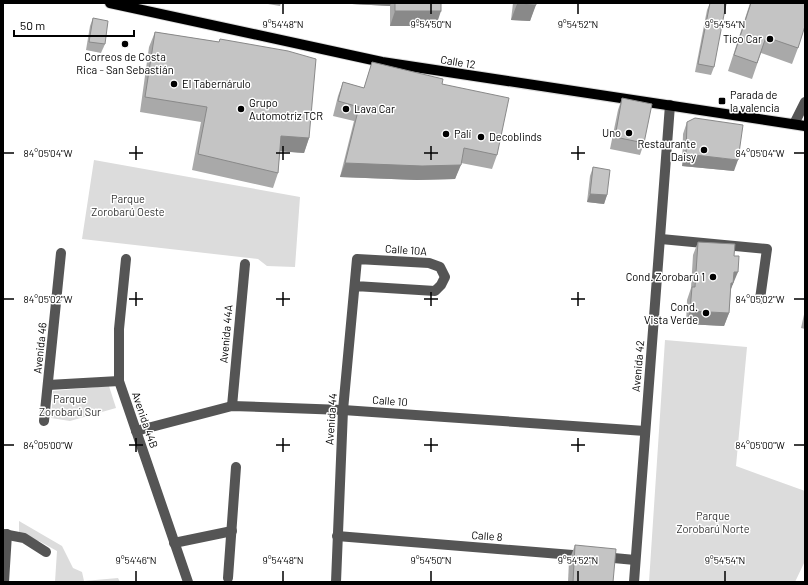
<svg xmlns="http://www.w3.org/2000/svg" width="808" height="585" font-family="Barlow,sans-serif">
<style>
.park{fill:#dcdcdc}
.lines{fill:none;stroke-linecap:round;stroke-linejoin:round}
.major-casing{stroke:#dbdbdb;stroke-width:12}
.minor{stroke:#555;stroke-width:10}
.major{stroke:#000;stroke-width:10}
.wall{fill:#a9a9a9}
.shaded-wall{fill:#898989}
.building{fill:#c4c4c4;stroke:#898989}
.ticks{fill:none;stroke:#000;stroke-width:1.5}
.poi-dot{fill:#000;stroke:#fff;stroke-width:1.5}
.labels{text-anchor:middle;stroke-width:3;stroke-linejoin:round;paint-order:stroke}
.poi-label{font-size:11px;fill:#000;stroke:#fff;text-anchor:start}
.street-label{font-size:11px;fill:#000;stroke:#fff}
.park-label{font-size:11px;fill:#333;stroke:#fff}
.ticks-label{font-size:10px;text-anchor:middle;fill:#000;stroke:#fff;stroke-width:3;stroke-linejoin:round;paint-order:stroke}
</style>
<rect width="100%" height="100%" fill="#fff"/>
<!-- park -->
<g class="park">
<path d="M94 160 300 197 295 267 267 266 258 259 82 239Z"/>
<path d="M665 340 747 347 736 466 805 491V561L795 582H649Z"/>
<path d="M109 386 116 408 70 421 51 418 53 391Z"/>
<path d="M19 521 62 546 73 568 82 572 84 581 118 578 120 582H55L57 551 39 541 19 540Z"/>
</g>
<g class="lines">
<!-- major casing -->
<g class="major-casing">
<path id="major" d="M110 3 382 62 805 126"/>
</g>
<!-- minor -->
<g class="minor">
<path d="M794 124 805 102"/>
<path d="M661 239 767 249 760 299"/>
<path d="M126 259 119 329V381L188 582"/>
<path d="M48 385 119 381"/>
<path d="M232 406 245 264"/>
<path d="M44 421 61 253"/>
<path d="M136 431 232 406 343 410 645 431"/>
<path d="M3 534 24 538 46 552"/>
<path d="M337 536 585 556"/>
<path d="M174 543 232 531"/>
<path d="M603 557 635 560"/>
<path d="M228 578 236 467"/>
<path d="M4 582 7 534"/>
<path d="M336 582 343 410 357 259 429 263 440 267 445 277 441 285 435 291 355 286"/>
<path d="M634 582 670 105"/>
</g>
<!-- major -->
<use href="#major" class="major"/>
</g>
<!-- wall -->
<g class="wall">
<path d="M262 3H281L280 6Z"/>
<path d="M352 3H441L436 26H390V6L352 4Z"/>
<path d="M513 3H536L530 21 511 20Z"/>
<path d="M710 3H721L714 67 711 75 695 72 707 10Z"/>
<path d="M750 3H805L798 48 792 64 761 53 752 79 728 71Z"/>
<path d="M93 18 105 44 101 53 86 50 90 26Z"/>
<path d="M155 32 219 42 220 39 309 138 304 153 280 151 278 173 273 188 192 170 201 122 140 112 149 47Z"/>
<path d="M372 62 442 84 497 155 492 169 461 163 455 179 417 180 340 177 354 121 333 116 338 96 343 82 364 88Z"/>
<path d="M622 98 644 143 640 155 610 149 618 110Z"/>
<path d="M687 122 734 171 682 166 683 134Z"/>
<path d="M593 167 607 195 604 204 587 202 590 176Z"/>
<path d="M698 242 734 256 733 285H732L731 289 729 313 724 326 686 324 687 300 691 288 693 255Z"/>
<path d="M805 310V329L801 328Z"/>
<path d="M575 545 613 582H568L569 561Z"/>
</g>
<!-- shaded-wall -->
<g class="shaded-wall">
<path d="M352 3H391L390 6 352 4Z"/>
<path d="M517 4 536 5 530 21 511 20Z"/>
<path d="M395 11H441L436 26H390Z"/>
<path d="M281 136 309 138 304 153 276 151Z"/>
<path d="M686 154 738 160 734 171 682 166Z"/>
<path d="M345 163 461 165 455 179 417 180 340 177Z"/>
<path d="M590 194 607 195 604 204 587 202Z"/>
<path d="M734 272H738L728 296Z"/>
<path d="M690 311 729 313 724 326 686 324Z"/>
</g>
<!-- building -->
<g class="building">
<rect x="395" y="3" width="46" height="8"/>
<path d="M517 3H536V5L517 4Z"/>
<path d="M710 3H721L726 4 714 67 698 64Z"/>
<path d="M751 3H805V26L798 48 766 37 757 63 734 55Z"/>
<path d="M93 18 108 21 105 44 89 42Z"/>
<path d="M155 32 219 42 220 39 288 51 316 59 309 138 281 136 278 173 198 154 207 107 145 97Z"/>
<path d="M372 62 443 79 442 84 509 98 497 155 464 148 461 165 422 166 345 163 359 107 338 101 343 82 364 88Z"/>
<path d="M622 98 652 104 644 143 615 137Z"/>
<path d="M695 118 743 125 738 160 686 154 687 122Z"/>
<path d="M593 167 610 170 607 195 590 194Z"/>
<path d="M698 242 735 244 734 256H739L738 272H734L733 283H731L729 313 690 311 692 287H695Z"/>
<path d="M575 545 616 549 613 582H573Z"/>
</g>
<!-- ticks -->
<path class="ticks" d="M283 4V14M431 4V14M578 4V14M725 4V14M136 146V160M283 146V160M431 146V160M578 146V160M4 153H14M129 153H143M276 153H290M424 153H438M571 153H585M794 153H804M136 292V306M283 292V306M431 292V306M578 292V306M4 299H14M129 299H143M276 299H290M424 299H438M571 299H585M794 299H804M136 438V452M283 438V452M431 438V452M578 438V452M4 445H14M129 445H143M276 445H290M424 445H438M571 445H585M794 445H804M136 571V581M283 571V581M431 571V581M578 571V581M725 571V581"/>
<!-- markers -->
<g class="poi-dot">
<circle cx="770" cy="39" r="4"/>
<circle cx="125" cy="44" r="4"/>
<circle cx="174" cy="84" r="4"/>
<rect x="718" y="97" width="8" height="8" rx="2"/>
<circle cx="241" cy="109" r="4"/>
<circle cx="346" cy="109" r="4"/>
<circle cx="629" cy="133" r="4"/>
<circle cx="446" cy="134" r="4"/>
<circle cx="481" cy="137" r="4"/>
<circle cx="704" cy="150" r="4"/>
<circle cx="713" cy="277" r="4"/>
<circle cx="706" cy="313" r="4"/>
</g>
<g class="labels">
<!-- poi labels -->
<g class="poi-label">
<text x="762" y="43" text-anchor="end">Tico Car</text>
<text x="125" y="61" text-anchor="middle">Correos de Costa<tspan x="125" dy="13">Rica - San Sebastián</tspan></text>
<text x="182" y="88">El Tabernárulo</text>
<text x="730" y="99">Parada de<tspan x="730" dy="13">la valencia</tspan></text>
<text x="249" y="107">Grupo<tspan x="249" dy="13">Automotríz TCR</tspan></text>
<text x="354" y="113">Lava Car</text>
<text x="621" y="137" text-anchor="end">Uno</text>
<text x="454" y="138">Palí</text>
<text x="489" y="141">Decoblinds</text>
<text x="696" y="148" text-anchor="end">Restaurante<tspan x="696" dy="13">Daisy</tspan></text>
<text x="705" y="281" text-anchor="end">Cond. Zorobarú 1</text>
<text x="698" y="311" text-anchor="end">Cond.<tspan x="698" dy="13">Vista Verde</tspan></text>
</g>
<!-- street labels -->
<g class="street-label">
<text transform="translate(458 62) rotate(9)" y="4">Calle 12</text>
<text transform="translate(406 250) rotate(4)" y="4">Calle 10A</text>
<text transform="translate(226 334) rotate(-85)" y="4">Avenida 44A</text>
<text transform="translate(40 348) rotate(-84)" y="4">Avenida 46</text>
<text transform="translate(638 366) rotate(-85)" y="4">Avenida 42</text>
<text transform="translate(390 401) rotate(4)" y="4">Calle 10</text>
<text transform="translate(331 419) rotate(-86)" y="4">Avenida 44</text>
<text transform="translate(145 420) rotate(71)" y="4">Avenida 44B</text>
<text transform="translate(487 536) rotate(4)" y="4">Calle 8</text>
</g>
<!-- park labels -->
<g class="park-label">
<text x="128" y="203">Parque<tspan x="128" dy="13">Zorobarú Oeste</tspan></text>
<text x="70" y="403">Parque<tspan x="70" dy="13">Zorobarú Sur</tspan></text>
<text x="713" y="520">Parque<tspan x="713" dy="13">Zorobarú Norte</tspan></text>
</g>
</g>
<g class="ticks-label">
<text x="283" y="28">9°54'48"N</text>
<text x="431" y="28">9°54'50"N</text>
<text x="578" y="28">9°54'52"N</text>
<text x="725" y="28">9°54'54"N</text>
<text x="760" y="157">84°05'04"W</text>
<text x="48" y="157">84°05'04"W</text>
<text x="760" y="303">84°05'02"W</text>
<text x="48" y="303">84°05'02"W</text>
<text x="760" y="449">84°05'00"W</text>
<text x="48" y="449">84°05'00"W</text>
<text x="136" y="564">9°54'46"N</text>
<text x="283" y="564">9°54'48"N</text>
<text x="431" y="564">9°54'50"N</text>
<text x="578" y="564">9°54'52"N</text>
<text x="725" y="564">9°54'54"N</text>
</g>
<!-- border -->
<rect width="808" height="585" fill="none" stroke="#000000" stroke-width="8"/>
<!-- scale -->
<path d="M14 30v6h120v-6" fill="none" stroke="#000000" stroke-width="2"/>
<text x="20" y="30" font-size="12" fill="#000000" stroke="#ffffff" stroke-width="3" paint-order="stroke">50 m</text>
</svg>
